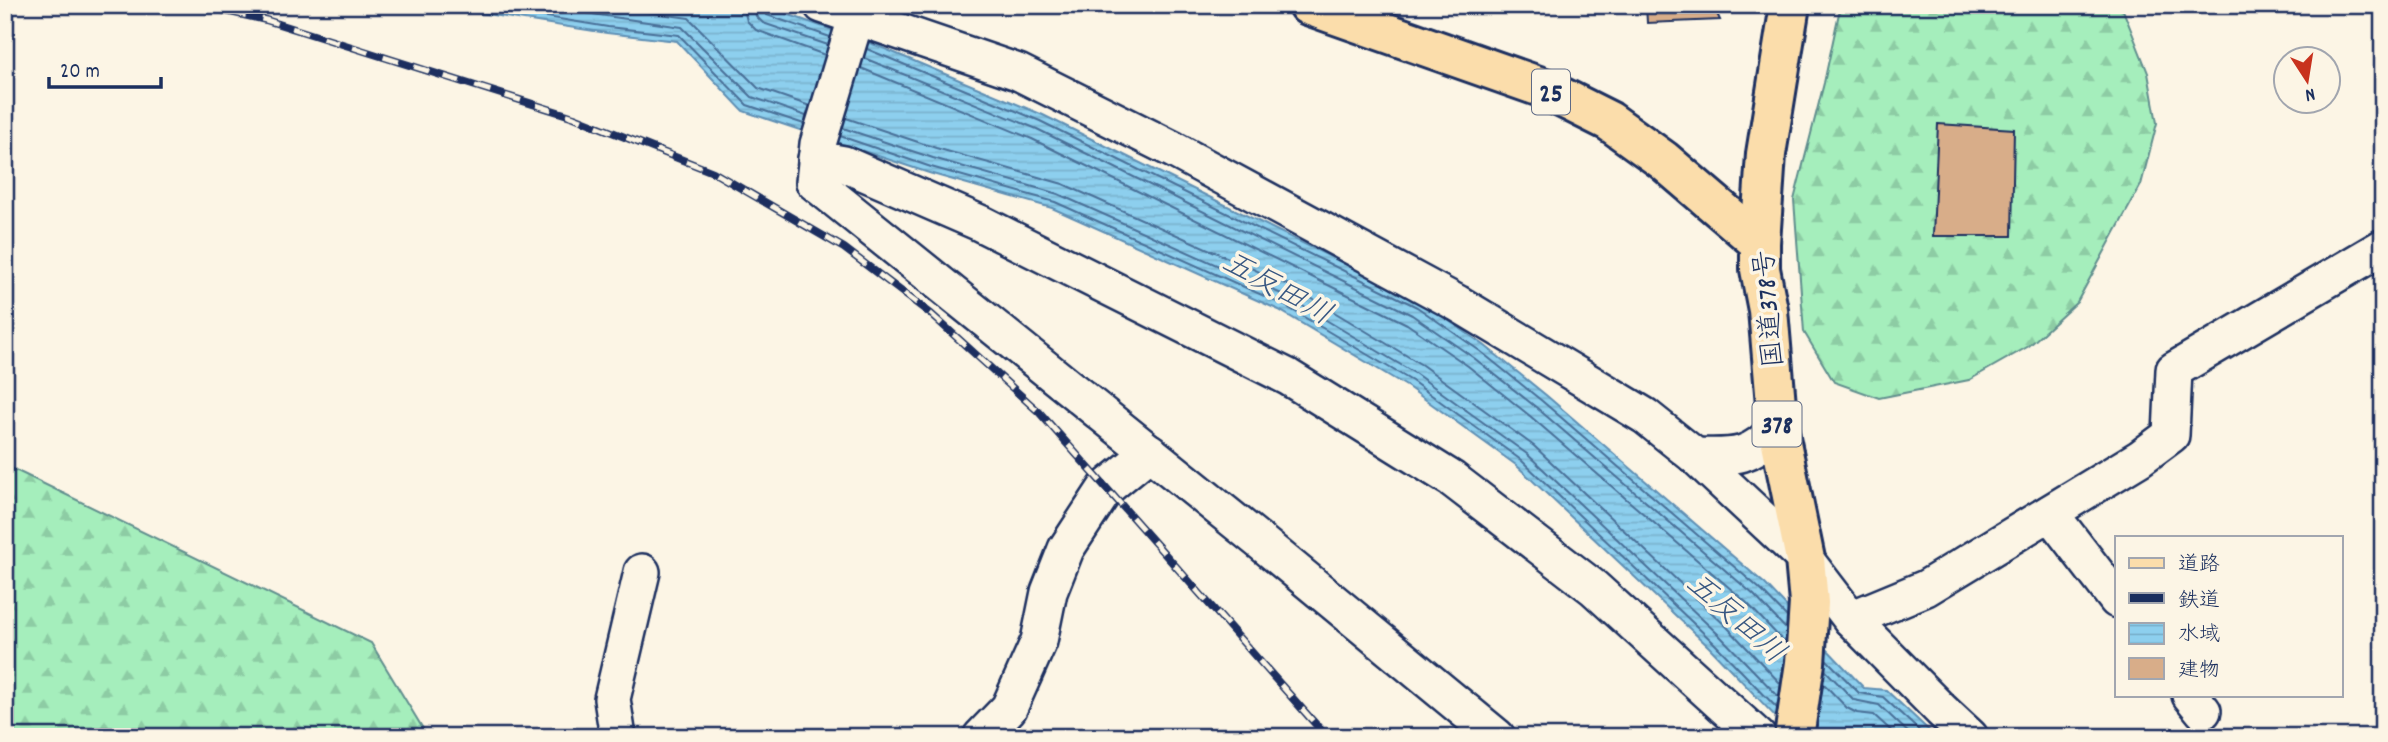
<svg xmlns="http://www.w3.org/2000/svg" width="2388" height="742" font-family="Dekko,'Klee One',sans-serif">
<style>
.forest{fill:url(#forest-firs);stroke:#608e8d;stroke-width:2}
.water{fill:url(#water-rules);stroke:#5f8fb4;stroke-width:2}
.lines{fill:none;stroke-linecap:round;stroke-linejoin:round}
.shore{stroke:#496f98;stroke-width:2}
.building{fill:#d8ad89;stroke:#1b2f5e;stroke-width:2}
.minor-casing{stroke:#1b2f5e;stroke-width:40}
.primary-casing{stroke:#1b2f5e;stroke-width:44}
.trunk-casing{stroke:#1b2f5e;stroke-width:44}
.minor{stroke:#fcf5e5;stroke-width:35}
.primary{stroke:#fbddab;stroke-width:38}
.trunk{stroke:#fbddab;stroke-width:38}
.rail-casing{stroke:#1b2f5e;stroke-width:8}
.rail{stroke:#fcf5e5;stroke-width:5;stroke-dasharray:16;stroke-linecap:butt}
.labels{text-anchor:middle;stroke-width:7;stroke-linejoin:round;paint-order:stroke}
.shield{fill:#fcf5e5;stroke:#5e6a86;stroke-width:2}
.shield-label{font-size:26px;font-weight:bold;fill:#1b2f5e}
.street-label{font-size:28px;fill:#1b2f5e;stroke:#fcf5e5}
.water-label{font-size:30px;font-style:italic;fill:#385782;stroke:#fcf5e5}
</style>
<defs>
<pattern id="forest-firs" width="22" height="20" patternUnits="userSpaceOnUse" patternTransform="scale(1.75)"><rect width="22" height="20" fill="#a5eebc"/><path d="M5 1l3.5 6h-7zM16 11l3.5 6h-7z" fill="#8dcca4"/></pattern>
<pattern id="water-rules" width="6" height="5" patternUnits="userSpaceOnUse" patternTransform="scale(1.75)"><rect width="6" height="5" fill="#8dcfee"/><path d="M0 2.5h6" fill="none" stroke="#79b2ce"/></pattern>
</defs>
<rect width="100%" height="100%" fill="#fcf5e5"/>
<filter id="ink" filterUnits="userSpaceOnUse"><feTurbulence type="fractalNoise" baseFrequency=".0143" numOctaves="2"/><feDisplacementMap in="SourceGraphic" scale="14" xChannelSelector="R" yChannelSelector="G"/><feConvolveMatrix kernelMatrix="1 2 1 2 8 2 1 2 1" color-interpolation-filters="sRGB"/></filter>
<g filter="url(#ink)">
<!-- forest -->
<g class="forest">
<path d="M1846 5H2121L2148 73 2157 123 2141 185 2077 302 2029 346 1969 380 1879 398 1834 382 1804 332 1794 200 1824 83 1839 13Z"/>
<path d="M5 465 371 643 428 737H5Z"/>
</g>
<!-- water -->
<path class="water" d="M429 5H761L878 46 1043 115 1420 301 1484 345 1547 396 1765 584 1864 688 1886 690 1936 737H1795L1709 647 1516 465 1408 387 1279 310 1052 208 929 173 743 111 677 41 607 33Z"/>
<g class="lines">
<!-- shore -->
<g class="shore">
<path d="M474 5 608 27 679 35 747 105 804 124"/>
<path d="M530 5 682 27 752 97 806 116"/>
<path d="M597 5 689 18 758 88 810 106"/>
<path d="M743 5 747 21 756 30 825 55"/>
<path d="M754 5 756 16 763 23 828 45"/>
<path d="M763 5V11L767 15 830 37"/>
<path d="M867 49 1040 121 1417 307 1480 351 1542 401 1760 589 1787 617"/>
<path d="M864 58 1037 129 1412 315 1474 358 1537 408 1754 595 1786 629"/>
<path d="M861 68 1032 139 1407 324 1468 366 1530 416 1747 603 1785 643"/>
<path d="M846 118 936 148 1063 184 1291 286 1422 365 1534 446 1727 627 1781 684"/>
<path d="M843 128 933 158 1058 194 1286 296 1416 374 1527 454 1719 635 1779 697"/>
<path d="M840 136 931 167 1055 202 1282 304 1412 381 1521 460 1713 642 1777 708"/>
<path d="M1826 659 1859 693 1883 697 1926 737"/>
<path d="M1825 670 1854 700 1879 705 1913 737"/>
<path d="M1823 683 1847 708 1857 713 1874 715 1898 737"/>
</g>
</g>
<!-- building -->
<g class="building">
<path d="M1646 5H1713L1720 20 1647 23Z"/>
<path d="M1938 124 2014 129 2012 236H1933Z"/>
</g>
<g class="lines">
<!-- minor casing -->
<g class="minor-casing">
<g id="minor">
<path d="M822 5 1018 72 1174 150 1457 303 1645 416 1695 456 1805 559 1851 619 1941 710 1970 737"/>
<path d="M860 5 818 144 814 182 1262 543 1497 737"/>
<path d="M816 159 844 164 980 223 1288 377 1452 479 1594 588 1758 737"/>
<path d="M1695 456C1734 457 1749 459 1778 428"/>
<path d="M2050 513 2117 600"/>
<path d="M1851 619 1926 588 2140 458 2171 435 2174 370 2383 247"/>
<path d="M2190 695 2203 711"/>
<path d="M618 737 612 699 642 572"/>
<path d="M981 737 1009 708 1039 641 1049 592 1066 549 1106 488 1150 452"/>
</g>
</g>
<!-- primary casing -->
<g class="primary-casing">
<path id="primary" d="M1308 5 1541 87 1609 121 1663 160 1760 243"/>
</g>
<!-- trunk casing -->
<g class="trunk-casing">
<path id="trunk" d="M1790 5 1766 154 1760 243V269L1768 310 1778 428 1805 559 1809 603 1805 663 1794 737"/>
</g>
<!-- minor -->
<use href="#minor" class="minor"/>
<!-- primary -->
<use href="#primary" class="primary"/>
<!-- trunk -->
<use href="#trunk" class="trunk"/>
<!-- rail casing -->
<g class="rail-casing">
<path id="rail" d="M199 5 266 20 574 117 713 172 844 248 931 314 1039 412 1327 737"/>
</g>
<!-- rail -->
<use href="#rail" class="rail"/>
</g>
</g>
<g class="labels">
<!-- shield labels -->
<g class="shield">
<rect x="1532" y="69.5" width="38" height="45" rx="5"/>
<rect x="1752.5" y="401.5" width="49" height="45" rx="5"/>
</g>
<g class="shield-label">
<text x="1551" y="101">25</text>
<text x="1777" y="433">378</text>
</g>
<!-- street labels -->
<g class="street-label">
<text transform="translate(1767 309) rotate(-95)" y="10">国道378号</text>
</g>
<!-- water labels -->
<g class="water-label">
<text transform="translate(1278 287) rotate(29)" y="10">五反田川</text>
<text transform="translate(1737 617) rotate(41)" y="10">五反田川</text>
</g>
</g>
<!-- margin -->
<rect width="2388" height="742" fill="none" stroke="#fcf5e5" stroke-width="28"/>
<rect x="14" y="14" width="2360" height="714" fill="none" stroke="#1b2f5e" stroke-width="2.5" filter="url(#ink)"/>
<!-- legend -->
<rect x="2115" y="536" width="228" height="161" fill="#fcf5e5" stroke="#a2a6af" stroke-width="2"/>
<rect x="2129" y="558" width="35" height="10" fill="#fbddab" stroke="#a2a6af" stroke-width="2"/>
<text x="2178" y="570" font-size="21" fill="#1b2f5e">道路</text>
<rect x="2129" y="593" width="35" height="10" fill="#1b2f5e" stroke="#a2a6af" stroke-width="2"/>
<text x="2178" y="606" font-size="21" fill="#1b2f5e">鉄道</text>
<rect x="2129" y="623" width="35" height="21" fill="url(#water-rules)" stroke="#a2a6af" stroke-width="2"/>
<text x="2178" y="640" font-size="21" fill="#1b2f5e">水域</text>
<rect x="2129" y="658" width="35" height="21" fill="#d8ad89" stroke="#a2a6af" stroke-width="2"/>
<text x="2178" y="676" font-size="21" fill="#1b2f5e">建物</text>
<!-- north arrow -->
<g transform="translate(2307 80) rotate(168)"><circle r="33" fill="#fcf5e5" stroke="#a2a6af" stroke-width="2"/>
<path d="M0-5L12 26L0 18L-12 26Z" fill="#c8321e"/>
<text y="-10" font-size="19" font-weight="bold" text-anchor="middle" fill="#1b2f5e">N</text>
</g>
<!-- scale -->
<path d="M49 77v10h112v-10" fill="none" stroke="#1b2f5e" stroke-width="3.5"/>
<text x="60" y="77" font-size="21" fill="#1b2f5e" stroke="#fcf5e5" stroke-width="5" paint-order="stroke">20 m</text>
</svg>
